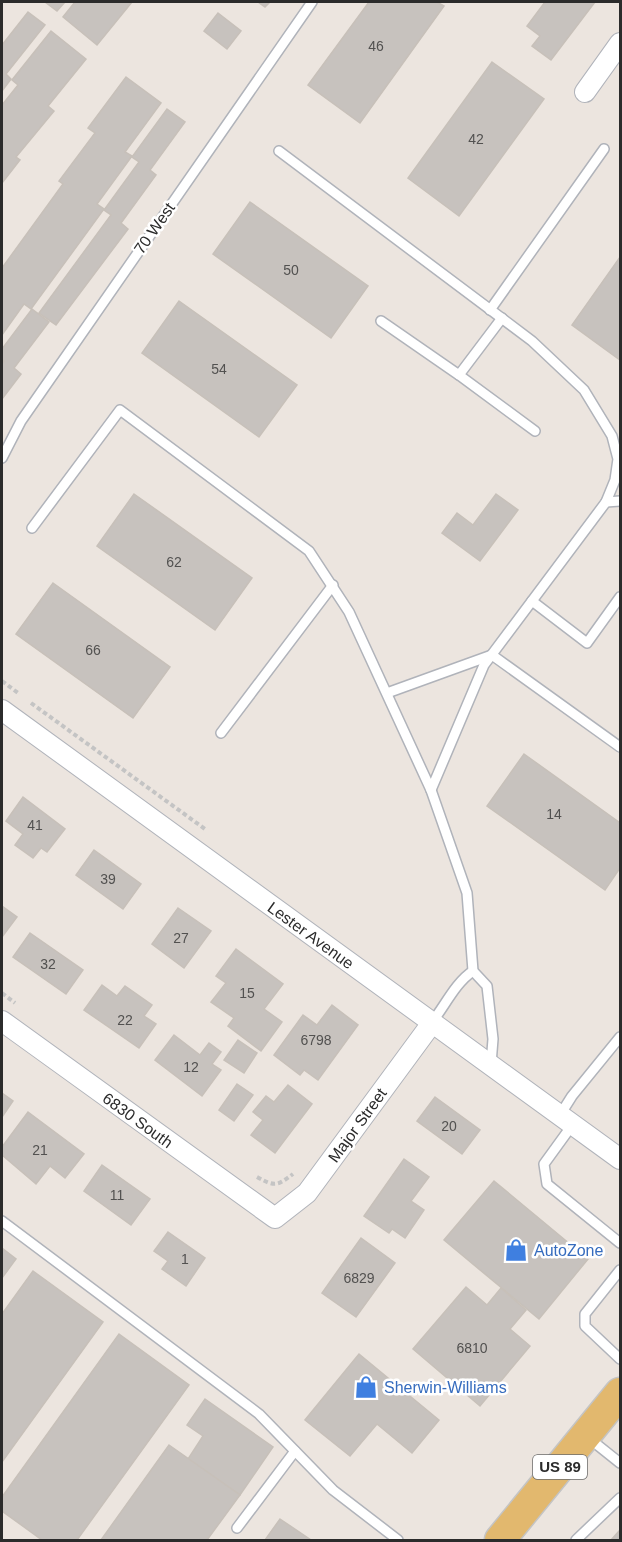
<svg xmlns="http://www.w3.org/2000/svg" width="622" height="1542" font-family="Arial,sans-serif">
<style>
.building{fill:#c7c2be;stroke:#c7c0b9;stroke-width:1.5}
.lines{fill:none;stroke-linecap:round;stroke-linejoin:round}
.lane-casing{stroke:#b0b3ba;stroke-width:12}
.street-casing{stroke:#b0b3ba;stroke-width:22}
.primary-casing{stroke:#c4c4c4;stroke-width:33}
.path{stroke:#c4c4c4;stroke-width:4;stroke-dasharray:4.5 3;stroke-linecap:butt}
.lane{stroke:#fff;stroke-width:9}
.street{stroke:#fff;stroke-width:20}
.primary{stroke:#e2b86e;stroke-width:30}
.labels{text-anchor:middle;stroke-width:5;stroke-linejoin:round;paint-order:stroke}
.number-label{font-size:14px;fill:#525150}
.shield{fill:#fff;stroke:#6b6b6b;stroke-width:1.5}
.shield-label{font-size:15px;font-weight:bold;fill:#2b2b2b}
.street-label{font-size:16px;fill:#2b2b2b;stroke:#fff}
.shop-label{font-size:16px;fill:#366cbe;stroke:#fff;text-anchor:start}
</style>
<rect width="100%" height="100%" fill="#ece5df"/>
<!-- building -->
<g class="building">
<path d="M45 2H65L57 11Z"/>
<path d="M75 2H132L97 45 63 17Z"/>
<path d="M258 2H270L265 7Z"/>
<path d="M369 2H437L444 6 360 123 308 85Z"/>
<path d="M545 2H595L551 60 532 46 540 36 527 26Z"/>
<path d="M28 12 45 25 6 74 11 79 2 91V45Z"/>
<path d="M218 13 241 31 227 49 204 31Z"/>
<path d="M51 31 86 59 48 106 54 111 16 157 20 160 2 183V105L18 85 12 80Z"/>
<path d="M492 62 544 99 459 216 408 178Z"/>
<path d="M126 77 161 103 125 152 132 156 97 204 104 209 31 309 24 304 2 335V268L63 184 59 181 95 133 88 128Z"/>
<path d="M167 109 185 122 150 170 156 175 121 223 128 229 56 325 39 313 111 215 104 210 139 162 132 157Z"/>
<path d="M250 202 368 286 331 338 213 254Z"/>
<path d="M620 257V360L572 325Z"/>
<path d="M179 301 297 385 259 437 142 353Z"/>
<path d="M32 309 49 322 14 368 21 374 2 399V364L4 361 2 359V349Z"/>
<path d="M134 494 252 578 215 630 97 546Z"/>
<path d="M496 494 518 510 480 561 442 533 457 513 473 525Z"/>
<path d="M53 583 170 667 133 718 16 634Z"/>
<path d="M524 754 620 823V868L605 890 487 806Z"/>
<path d="M23 797 65 829 47 852 41 848 33 858 15 845 23 834 6 821Z"/>
<path d="M94 850 141 884 123 909 76 875Z"/>
<path d="M2 906 17 917 2 937Z"/>
<path d="M178 908 211 931 184 968 152 944Z"/>
<path d="M30 933 83 970 66 994 13 957Z"/>
<path d="M236 949 283 984 264 1009 282 1022 261 1051 228 1026 234 1018 211 1002 226 983 216 976Z"/>
<path d="M102 985 117 996 125 986 152 1005 144 1016 156 1024 139 1048 84 1010Z"/>
<path d="M332 1005 358 1025 318 1080 304 1070 300 1075 274 1055 303 1015 317 1025Z"/>
<path d="M174 1035 200 1055 209 1043 221 1052 212 1064 221 1070 202 1096 155 1060Z"/>
<path d="M238 1040 257 1053 244 1073 224 1060Z"/>
<path d="M237 1084 253 1095 234 1121 219 1110Z"/>
<path d="M288 1085 312 1104 275 1153 251 1135 263 1120 253 1112 266 1096 274 1102Z"/>
<path d="M2 1093 13 1101 2 1117Z"/>
<path d="M435 1097 480 1130 462 1154 417 1121Z"/>
<path d="M28 1112 84 1154 65 1178 50 1166 36 1184 2 1155V1147Z"/>
<path d="M404 1159 429 1177 411 1201 424 1210 405 1238 392 1229 389 1233 364 1216Z"/>
<path d="M102 1165 150 1199 131 1225 84 1191Z"/>
<path d="M494 1181 588 1259 539 1319 444 1240Z"/>
<path d="M168 1232 205 1258 186 1286 162 1269 168 1261 154 1251Z"/>
<path d="M361 1238 395 1263 356 1317 322 1293Z"/>
<path d="M2 1248 16 1259 2 1278Z"/>
<path d="M33 1271 103 1322 2 1462V1314Z"/>
<path d="M466 1287 487 1305 501 1288 526 1310 510 1329 530 1346 480 1406 413 1349Z"/>
<path d="M119 1334 189 1385 77 1540H42L2 1511V1497Z"/>
<path d="M359 1354 439 1420 412 1453 377 1424 350 1456 305 1420Z"/>
<path d="M205 1399 273 1447 240 1495 188 1459 203 1436 187 1425Z"/>
<path d="M169 1445 240 1495 207 1540H101Z"/>
<path d="M280 1519 311 1540H265Z"/>
<path d="M620 1530V1540H611Z"/>
</g>
<g class="lines">
<!-- lane casing -->
<g class="lane-casing">
<g id="lane">
<path d="M279 151 532 341 584 390 612 436 618 459 615 480 606 502 484 665 431 790"/>
<path d="M490 310 604 149"/>
<path d="M502 318 459 375 535 431"/>
<path d="M381 321 459 375"/>
<path d="M2 458 21 421 312 2"/>
<path d="M606 502 620 501"/>
<path d="M32 528 120 410 309 551 349 612 431 790 467 893 473 971 487 986 493 1039 491 1064"/>
<path d="M532 601 587 643 620 597"/>
<path d="M387 693 492 655 620 747"/>
<path d="M221 733 333 585"/>
<path d="M432 1022C445 1006 455 983 473 971"/>
<path d="M560 1115 572 1096 620 1037"/>
<path d="M573 1124 544 1164 547 1184 620 1243"/>
<path d="M2 1221 259 1414 333 1490 398 1540"/>
<path d="M620 1270 585 1314V1326L620 1359"/>
<path d="M590 1439 620 1463"/>
<path d="M237 1528 295 1451"/>
<path d="M576 1540 620 1498"/>
</g>
</g>
<!-- street casing -->
<g class="street-casing">
<g id="street">
<path d="M585 92 620 43"/>
<path d="M2 710 620 1159"/>
<path d="M2 1021 275 1218 307 1193 432 1023"/>
</g>
</g>
<!-- primary casing -->
<g class="primary-casing">
<path id="primary" d="M500 1540 620 1393"/>
</g>
<!-- path -->
<g class="path">
<path d="M2 681 18 693"/>
<path d="M31 703 205 829"/>
<path d="M2 993 15 1003"/>
<path d="M257 1177C275 1187 277 1186 293 1174"/>
</g>
<!-- lane -->
<use href="#lane" class="lane"/>
<!-- street -->
<use href="#street" class="street"/>
<!-- primary -->
<use href="#primary" class="primary"/>
</g>
<!-- icons -->
<defs>
<g id="shop-bare" transform="scale(1.8)"><path d="M-5-2.5h2.3a2.7 3.5 0 0 1 5.4 0H5L5.5 6h-11ZM-1.5-2.5h3a1.5 2.3 0 0 0-3 0Z" fill="#3f7fe0" stroke="#fff" stroke-width="2.5" paint-order="stroke"/></g>
</defs>
<g fill-rule="evenodd">
<use href="#shop-bare" x="516" y="1250"/>
<use href="#shop-bare" x="366" y="1387"/>
</g>
<g class="labels">
<!-- number labels -->
<g class="number-label">
<text x="376" y="51">46</text>
<text x="476" y="144">42</text>
<text x="291" y="275">50</text>
<text x="219" y="374">54</text>
<text x="174" y="567">62</text>
<text x="93" y="655">66</text>
<text x="554" y="819">14</text>
<text x="35" y="830">41</text>
<text x="108" y="884">39</text>
<text x="181" y="943">27</text>
<text x="48" y="969">32</text>
<text x="247" y="998">15</text>
<text x="125" y="1025">22</text>
<text x="316" y="1045">6798</text>
<text x="191" y="1072">12</text>
<text x="449" y="1131">20</text>
<text x="40" y="1155">21</text>
<text x="117" y="1200">11</text>
<text x="185" y="1264">1</text>
<text x="359" y="1283">6829</text>
<text x="472" y="1353">6810</text>
</g>
<!-- shield labels -->
<rect class="shield" x="533" y="1455" width="54" height="24" rx="4.5"/>
<g class="shield-label">
<text x="560" y="1472">US 89</text>
</g>
<!-- street labels -->
<g class="street-label">
<text transform="translate(154 228) rotate(-55)" y="6">70 West</text>
<text transform="translate(311 935) rotate(36)" y="6">Lester Avenue</text>
<text transform="translate(138 1120) rotate(36)" y="6">6830 South</text>
<text transform="translate(357 1125) rotate(-54)" y="6">Major Street</text>
</g>
<!-- shop labels -->
<g class="shop-label">
<text x="534" y="1256">AutoZone</text>
<text x="384" y="1393">Sherwin-Williams</text>
</g>
</g>
<!-- border -->
<rect width="622" height="1542" fill="none" stroke="#2b2b2b" stroke-width="6"/>
</svg>
